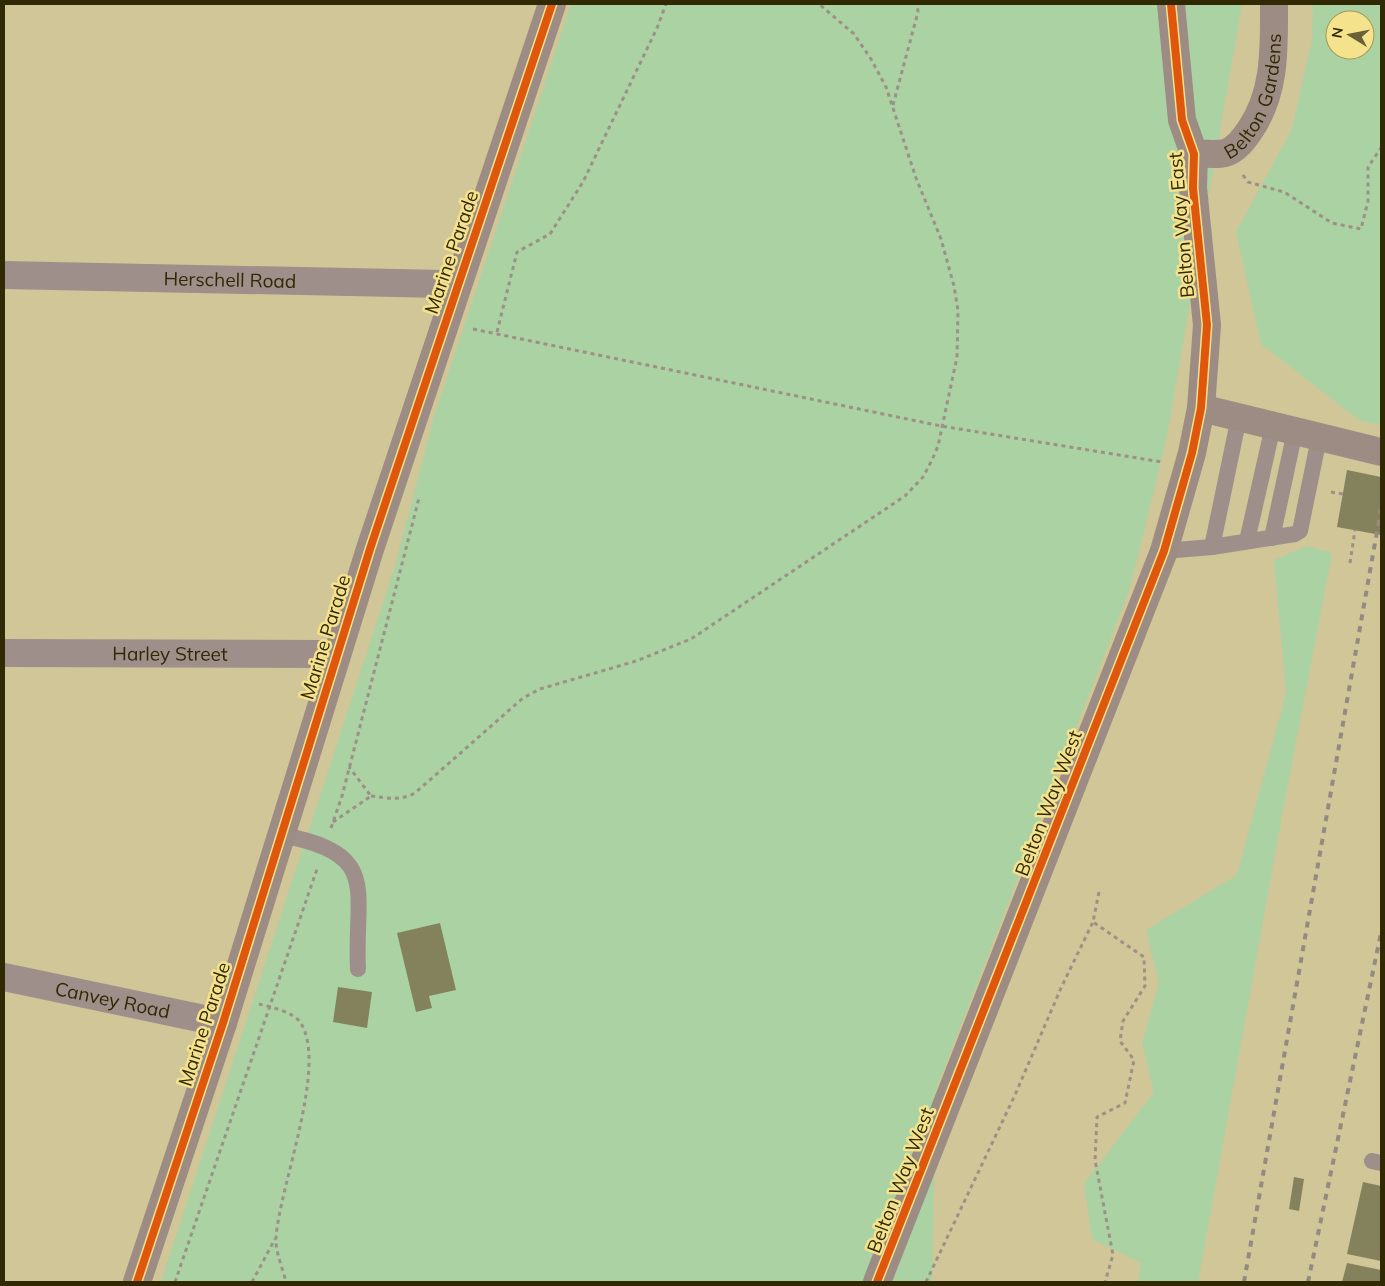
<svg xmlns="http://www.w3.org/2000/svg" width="1385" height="1286" font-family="Mulish,sans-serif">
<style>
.green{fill:#abd2a3;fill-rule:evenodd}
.building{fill:#84825c}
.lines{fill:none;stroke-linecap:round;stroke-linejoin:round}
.path{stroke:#9c9087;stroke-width:3;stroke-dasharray:4 4;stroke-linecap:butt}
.lane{stroke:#9e8f8b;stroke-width:16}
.street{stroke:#9e8f8b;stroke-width:28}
.secondary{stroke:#9c8c83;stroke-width:28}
.rail{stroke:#958a81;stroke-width:4;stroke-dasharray:6 6;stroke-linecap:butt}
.cycleway-casing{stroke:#f5e28d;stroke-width:11}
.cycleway{stroke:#df570c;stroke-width:8}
.labels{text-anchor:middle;stroke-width:5;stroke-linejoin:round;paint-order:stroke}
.street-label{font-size:19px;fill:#312904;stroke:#f5e28d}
</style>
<rect width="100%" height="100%" fill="#d0c697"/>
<!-- green -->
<g class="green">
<path d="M571 4H1242L1166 441 1129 591 936 1089 932 1282H161L395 566 434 417Z"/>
<path d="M1313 4H1381V425L1359 420 1261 344 1236 232 1292 129 1312 39ZM1335 20H1365V50H1335Z"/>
<path d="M1307 546 1332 553 1283 810 1198 1282H1138L1141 1263 1092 1239 1084 1184 1154 1092 1142 1043 1159 983 1146 930 1237 875 1286 693 1274 560Z"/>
</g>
<!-- building -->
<g class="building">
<path d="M1347 470 1381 477V535L1337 527Z"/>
<path d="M440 923 456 990 429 996 432 1008 416 1012 397 933Z"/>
<path d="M338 987 372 992 367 1028 333 1022Z"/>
<path d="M1294 1177 1304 1179 1299 1211 1289 1209Z"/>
<path d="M1363 1182 1381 1186V1261L1347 1254Z"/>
<path d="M1347 1263 1381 1270V1282H1342Z"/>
</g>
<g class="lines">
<!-- path -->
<g class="path">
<path d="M893 105 918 12 917 4"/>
<path d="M1243 175 1248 182 1284 192 1332 223 1361 229 1368 201V167L1381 148"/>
<path d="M473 329 941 426 1162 462"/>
<path d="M497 332 517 252 550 234 583 182 657 28 666 4"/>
<path d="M1331 492 1343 494"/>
<path d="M1350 563 1355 530"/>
<path d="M371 796C388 798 400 801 415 793L523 698 540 689 636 661 691 639 905 496 923 477 932 460 938 446 957 357 958 311 954 286 941 239 916 178 886 87 871 59 854 34 819 4"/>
<path d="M333 822 371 796 349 767"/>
<path d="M331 828 342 796 419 498"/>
<path d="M1099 892 1093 922 1144 957 1145 986 1123 1021 1120 1041 1134 1060 1125 1103 1097 1117 1095 1160 1113 1255 1105 1282"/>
<path d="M259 1004C271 1007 293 1012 300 1022 329 1063 279 1188 276 1238 275 1251 283 1269 286 1282"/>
<path d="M175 1282 317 869"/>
<path d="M252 1282 275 1239"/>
<path d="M926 1282 1015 1095 1061 988 1093 922"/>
</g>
<!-- lane -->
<g class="lane">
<path d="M1272 538 1295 431"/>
<path d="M1247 541 1273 426"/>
<path d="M1212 547 1239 417"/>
<path d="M1164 551 1212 547 1295 534 1300 531 1319 438"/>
<path d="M281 835C382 853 354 890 358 969"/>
<path d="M1372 1161 1381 1163"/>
</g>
<!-- street -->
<g class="street">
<path id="s1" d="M4 275 444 284 455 288"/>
<path id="s2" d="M4 653 319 654 336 657"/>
<path id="s3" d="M4 977 223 1023"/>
</g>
<!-- secondary -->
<g class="secondary">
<path id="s4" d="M1194 154C1203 153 1216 155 1225 153 1236 150 1244 139 1250 130 1276 92 1274 48 1274 4"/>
<path d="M1201 408 1381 452"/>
<path d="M137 1282 223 1023 370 549 552 4"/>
<path d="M877 1282 1164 551 1192 453 1201 408 1207 325 1193 188 1194 154 1182 120 1171 4"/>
</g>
<!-- rail -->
<g class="rail">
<path d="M1244 1282 1381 509"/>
<path d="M1308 1282 1381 933"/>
</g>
<!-- cycleway casing -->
<g class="cycleway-casing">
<g id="cycleway">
<path d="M137 1282 223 1023 370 549 552 4"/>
<path d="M877 1282 1164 551 1192 453 1201 408 1207 325 1193 188 1194 154 1182 120 1171 4"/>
</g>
</g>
<!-- cycleway -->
<use href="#cycleway" class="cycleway"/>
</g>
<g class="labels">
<!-- street labels -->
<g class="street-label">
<text dy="7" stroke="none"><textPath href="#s4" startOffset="99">Belton Gardens</textPath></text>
<text transform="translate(1181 225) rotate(-95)" y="7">Belton Way East</text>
<text transform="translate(451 252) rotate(-71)" y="7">Marine Parade</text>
<text dy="7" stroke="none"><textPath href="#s1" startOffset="226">Herschell Road</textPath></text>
<text transform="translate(325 637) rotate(-73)" y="7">Marine Parade</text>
<text dy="7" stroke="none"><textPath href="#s2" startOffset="166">Harley Street</textPath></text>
<text transform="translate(1048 803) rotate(-69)" y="7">Belton Way West</text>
<text dy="7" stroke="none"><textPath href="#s3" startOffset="111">Canvey Road</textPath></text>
<text transform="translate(204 1024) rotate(-72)" y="7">Marine Parade</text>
<text transform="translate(900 1180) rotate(-69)" y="7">Belton Way West</text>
</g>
</g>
<!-- border -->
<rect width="1385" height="1286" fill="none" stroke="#312904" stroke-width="10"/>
<!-- north arrow -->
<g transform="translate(1350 35) rotate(280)"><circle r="24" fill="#f5e28d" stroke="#a79856"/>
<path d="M0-4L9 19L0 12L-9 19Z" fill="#696037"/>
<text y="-8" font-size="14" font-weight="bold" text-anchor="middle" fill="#312904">N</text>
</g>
</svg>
